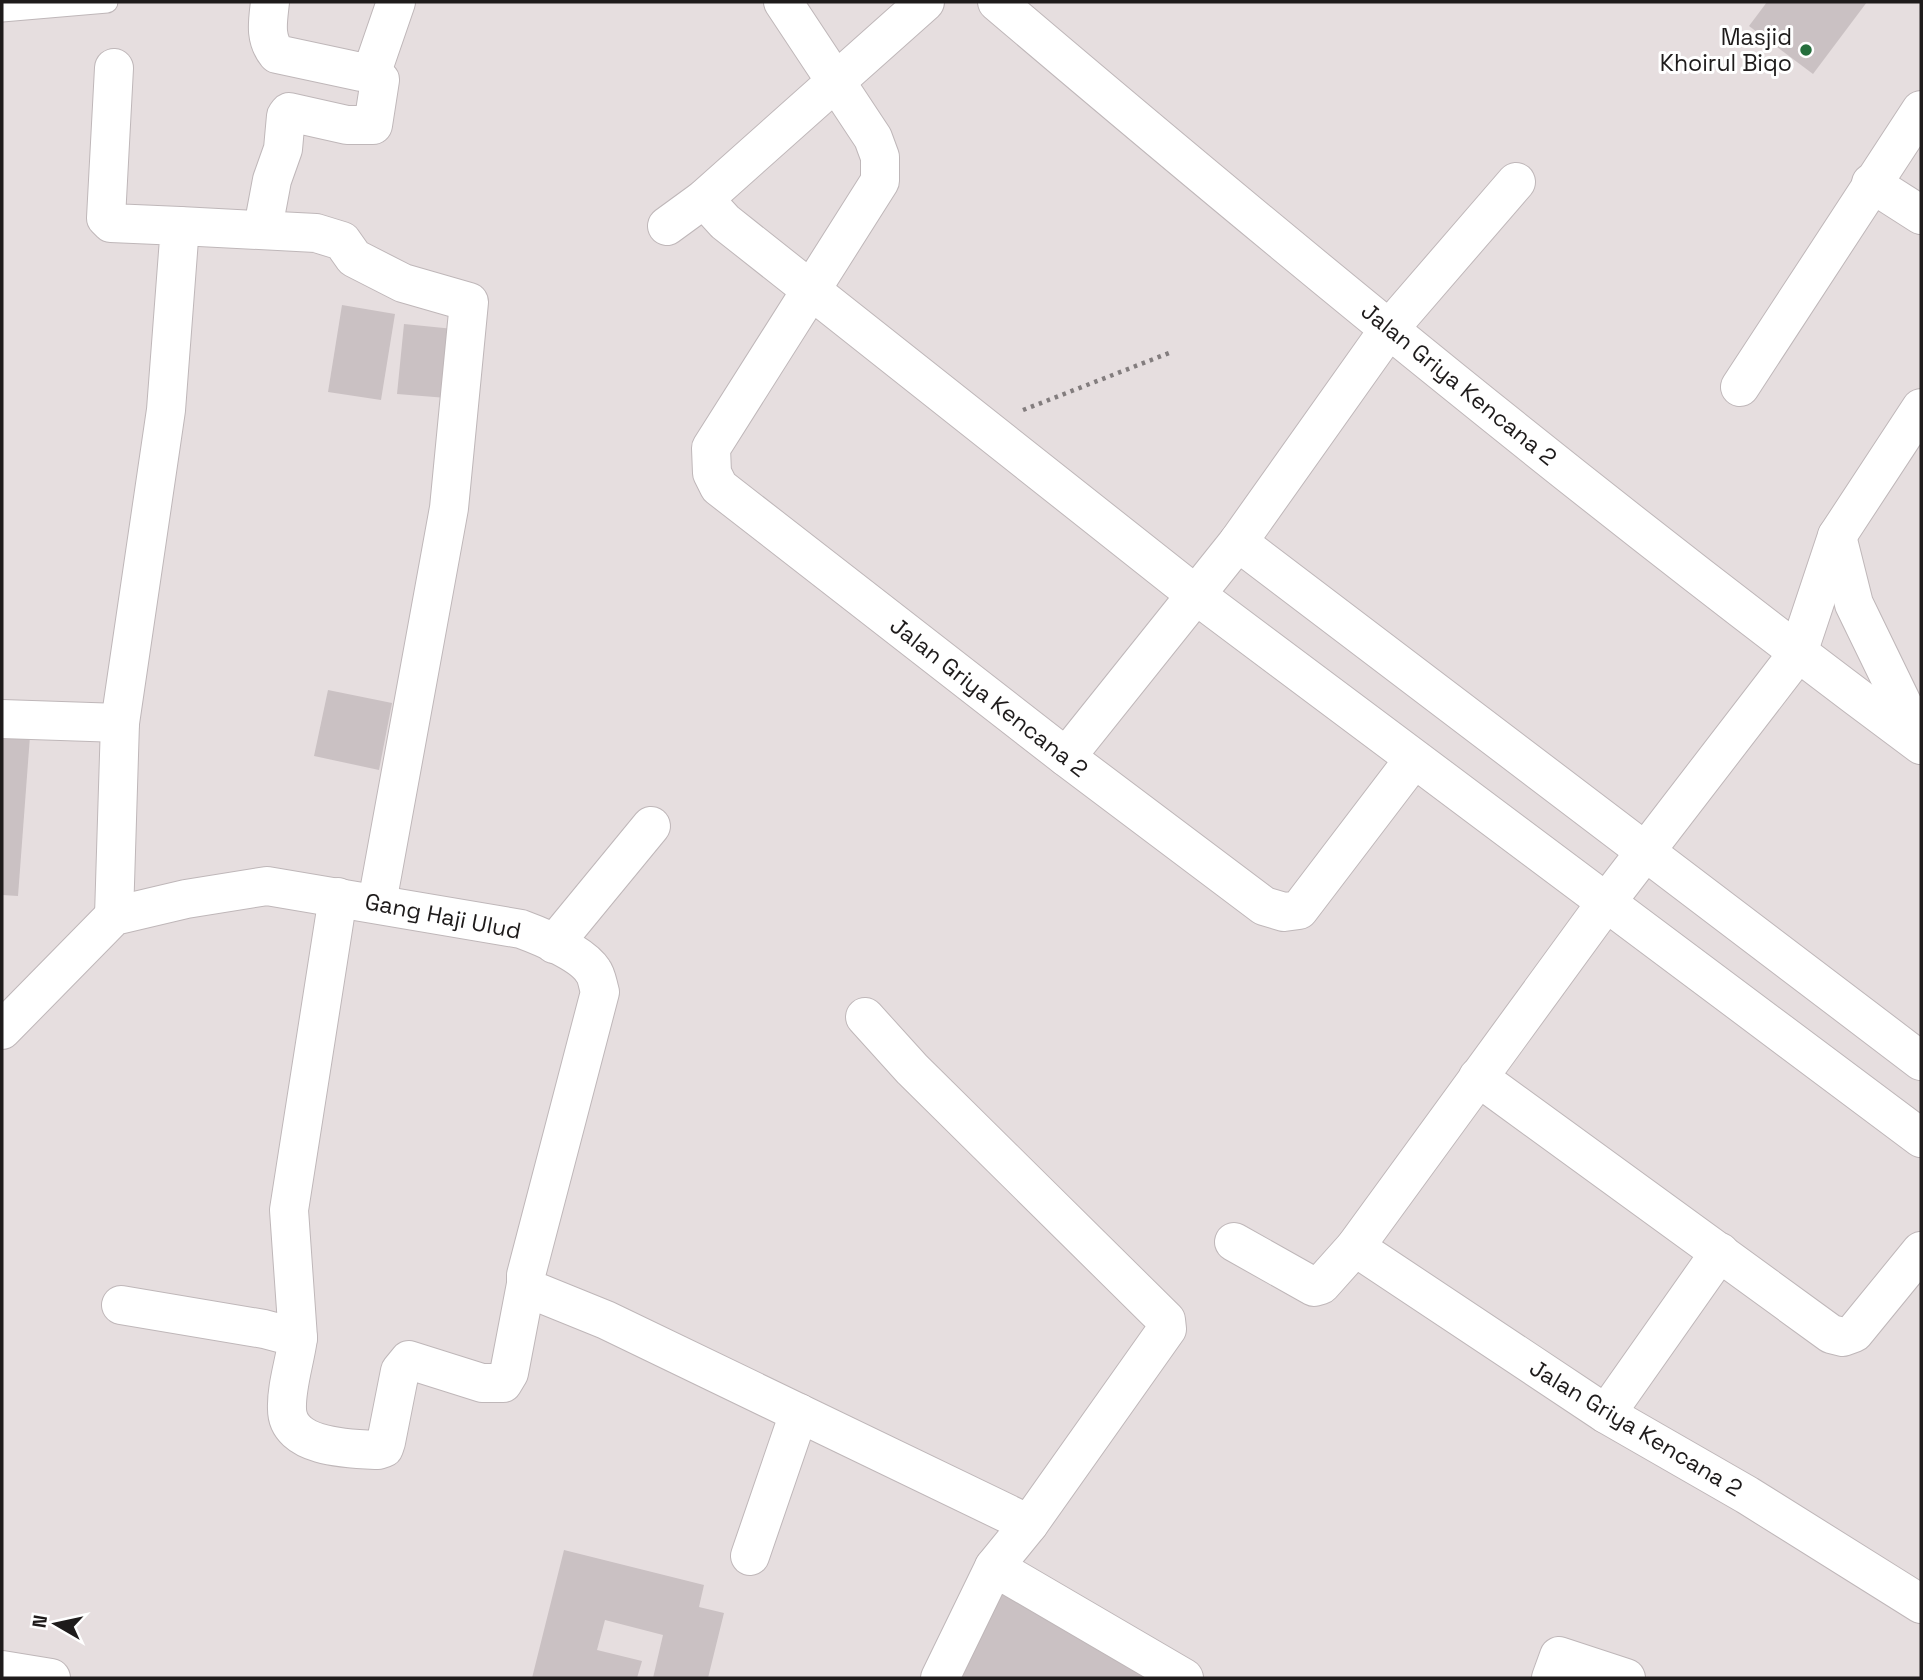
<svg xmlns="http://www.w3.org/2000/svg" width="1923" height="1680" font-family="'Space Grotesk',sans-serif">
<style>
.building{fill:#cac1c3}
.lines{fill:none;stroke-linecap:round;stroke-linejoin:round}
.service-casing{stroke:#bfb7b9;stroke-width:23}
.minor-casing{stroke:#bfb7b9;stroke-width:40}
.secondary-casing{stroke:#bfb7b9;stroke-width:40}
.path{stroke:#837d7e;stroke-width:4.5;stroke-dasharray:3.5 5;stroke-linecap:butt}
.service{stroke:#fff;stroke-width:21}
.minor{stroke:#fff;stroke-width:38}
.secondary{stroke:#fff;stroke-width:38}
.poi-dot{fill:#256e3c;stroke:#fff;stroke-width:2.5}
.labels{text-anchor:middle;stroke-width:6;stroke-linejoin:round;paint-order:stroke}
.poi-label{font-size:23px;fill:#1e1b1b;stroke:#fff;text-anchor:end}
.street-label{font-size:23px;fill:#1e1b1b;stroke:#fff}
</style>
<rect width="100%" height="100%" fill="#e6dedf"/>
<!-- building -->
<g class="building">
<path d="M1767 2H1867L1813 74 1749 26Z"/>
<path d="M342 305 395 314 381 400 328 392Z"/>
<path d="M404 324 454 329 447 398 397 394Z"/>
<path d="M328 690 392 703 379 770 314 756Z"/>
<path d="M2 734 30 736 18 896 2 895Z"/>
<path d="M564 1550 704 1585 699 1607 724 1613 708 1678H653L663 1635 605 1620 597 1650 642 1661 637 1678H532Z"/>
<path d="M991 1579 1176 1678H945Z"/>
</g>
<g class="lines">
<!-- service casing -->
<g class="service-casing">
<path id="service" d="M2 11 107 2"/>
</g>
<!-- minor casing -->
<g class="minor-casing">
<g id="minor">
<path d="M270 2C268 21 264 38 277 54L361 72 369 71 375 63 396 2"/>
<path d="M783 2 873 138 880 157V181L711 448 712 473 719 487 1066 757 1264 906 1284 912 1299 910 1414 759"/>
<path d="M997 2C1298 258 1604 509 1921 745"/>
<path d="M1871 183 1921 215"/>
<path d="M704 199 725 222 1196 595 1921 1138"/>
<path d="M180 226 316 233 342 241 354 258 403 283 469 302 449 508 377 903"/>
<path d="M667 226 704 199 925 2"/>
<path d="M263 228 272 180 283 149 286 116 289 112 347 125H373L380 80 369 71"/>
<path d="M1740 387 1921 110"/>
<path d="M1837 536 1854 604 1920 740"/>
<path d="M1238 542 1921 1061"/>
<path d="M2 719 120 723"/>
<path d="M1066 757 1238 542 1389 329 1516 182"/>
<path d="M114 916 120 723 166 410 180 226 111 223 106 218 114 68"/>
<path d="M554 944 651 826"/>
<path d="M865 1017 912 1069 1166 1320 1167 1329 1029 1524 994 1567"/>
<path d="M2 1030 114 916 186 899 267 886 521 929C540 936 582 953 593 971 597 976 598 986 600 992L526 1275V1284L532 1290 606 1320 1029 1524"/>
<path d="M1478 1077 1831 1334 1843 1337 1854 1333 1921 1251"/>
<path d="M1234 1242 1314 1287 1321 1285 1355 1247 1605 904 1798 653 1837 536 1921 408"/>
<path d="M1355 1247 1606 1414 1747 1495 1921 1604"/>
<path d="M121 1305 264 1329 298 1338 289 1210 338 897"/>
<path d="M298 1338C295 1361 286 1387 287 1409 287 1448 350 1449 378 1450L384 1448 386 1442 400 1371 409 1360 482 1383H503L509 1373 526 1284"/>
<path d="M1606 1414 1720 1252"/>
<path d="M750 1556 799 1413"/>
<path d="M940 1678 994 1567 1184 1678"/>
<path d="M1551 1678 1559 1656 1626 1678"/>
</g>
</g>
<!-- secondary casing -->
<g class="secondary-casing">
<path id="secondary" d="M2 1670 51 1678"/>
</g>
<!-- path -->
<path class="path" d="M1023 410 1169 353"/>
<!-- service -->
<use href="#service" class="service"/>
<!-- minor -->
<use href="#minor" class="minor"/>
<!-- secondary -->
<use href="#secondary" class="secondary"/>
</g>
<!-- markers -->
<circle class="poi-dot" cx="1806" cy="50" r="7"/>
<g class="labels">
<!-- poi labels -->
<g class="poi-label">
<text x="1792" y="45">Masjid<tspan x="1792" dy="26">Khoirul Biqo</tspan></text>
</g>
<!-- street labels -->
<g class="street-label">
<text transform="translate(1459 384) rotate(39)" y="8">Jalan Griya Kencana 2</text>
<text transform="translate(989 697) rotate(38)" y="8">Jalan Griya Kencana 2</text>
<text transform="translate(443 916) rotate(11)" y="8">Gang Haji Ulud</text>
<text transform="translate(1636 1428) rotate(31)" y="8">Jalan Griya Kencana 2</text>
</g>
</g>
<!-- border -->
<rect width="1923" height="1680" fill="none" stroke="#1e1b1b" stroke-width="7"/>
<!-- north arrow -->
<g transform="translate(56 1624) rotate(279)" stroke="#ffffff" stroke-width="5" paint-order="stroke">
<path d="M0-5L12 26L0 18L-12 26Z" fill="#1e1b1b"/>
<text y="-10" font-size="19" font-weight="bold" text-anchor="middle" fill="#1e1b1b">N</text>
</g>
</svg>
